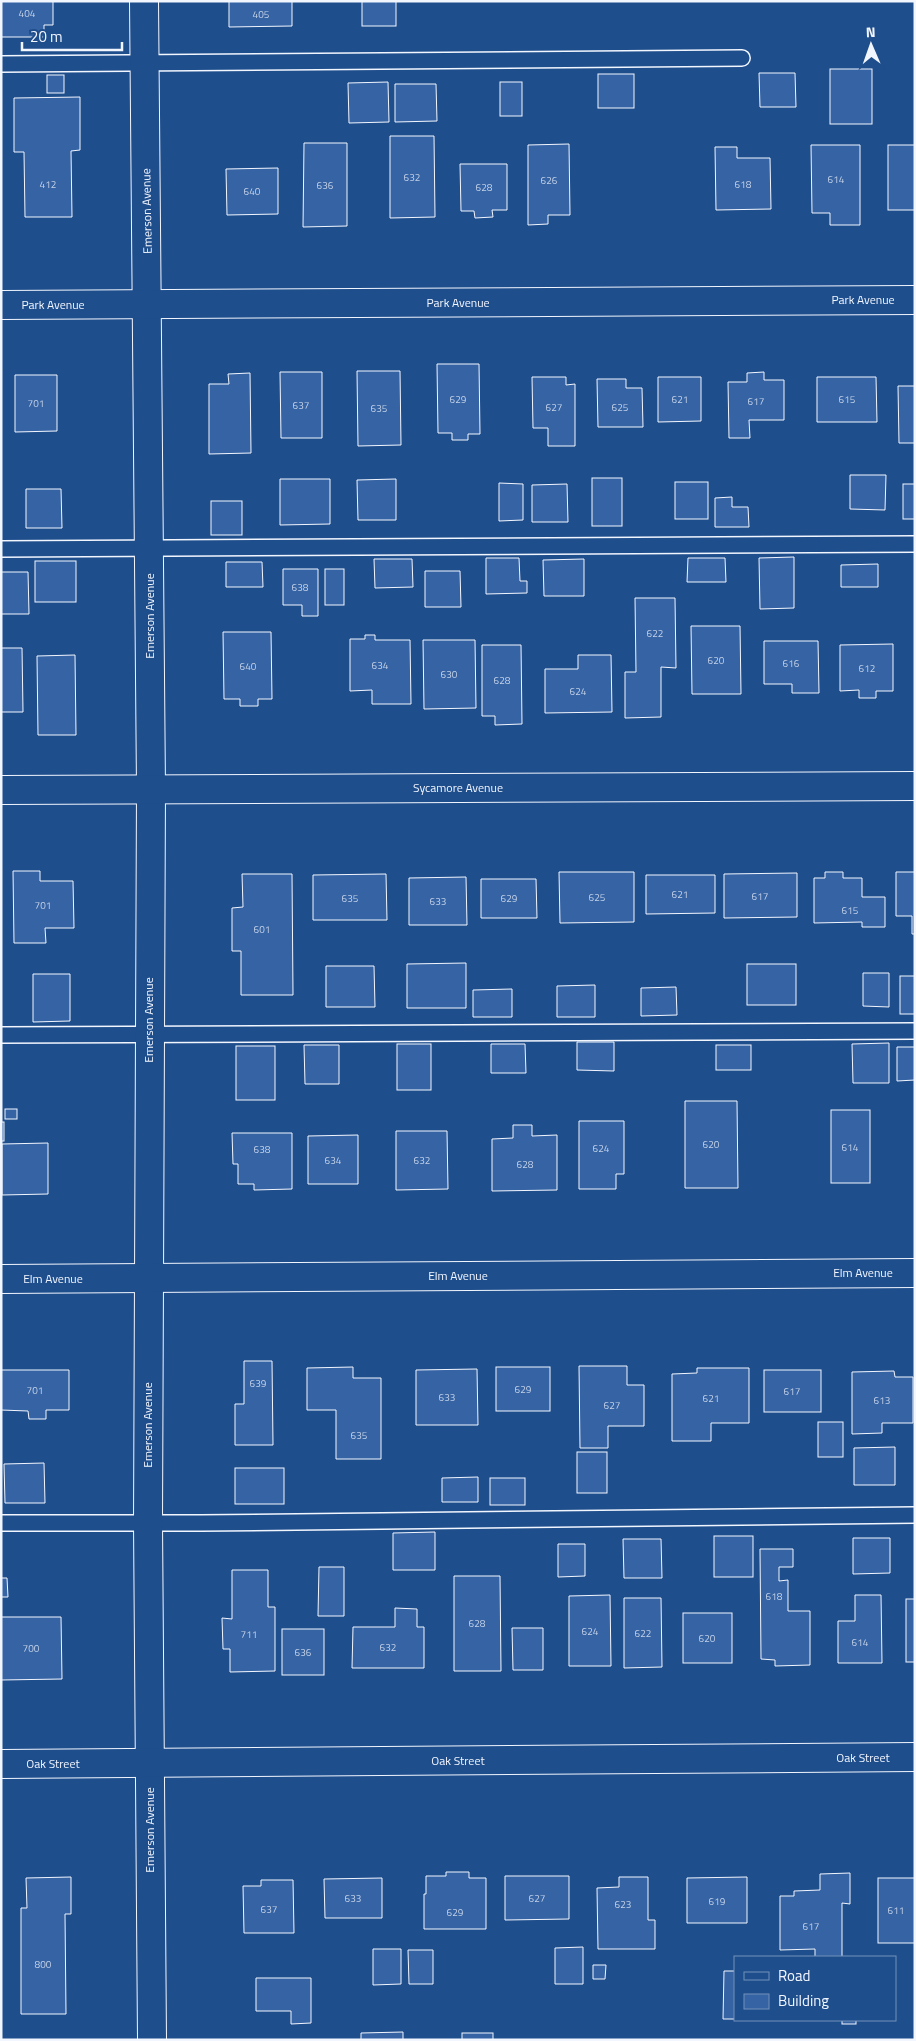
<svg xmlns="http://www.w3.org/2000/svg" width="916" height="2041" font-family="'Titillium Web',sans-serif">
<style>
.building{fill:#3563a3;stroke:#f2f6ff}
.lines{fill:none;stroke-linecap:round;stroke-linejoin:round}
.lane-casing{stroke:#f2f6ff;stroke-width:18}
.street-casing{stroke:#f2f6ff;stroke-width:30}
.lane{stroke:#1f4e8c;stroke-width:15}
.street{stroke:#1f4e8c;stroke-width:28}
.labels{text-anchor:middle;stroke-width:4;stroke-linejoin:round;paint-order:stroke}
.number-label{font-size:10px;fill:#c3d1e8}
.street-label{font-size:12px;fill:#f2f6ff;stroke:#1f4e8c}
</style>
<rect width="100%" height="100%" fill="#1f4e8c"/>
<!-- building -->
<g class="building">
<path d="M1 1H53V25H44V37H1Z"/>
<path d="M229 1H292V26L229 27Z"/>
<rect x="362" y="1" width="34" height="25"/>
<rect x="830" y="69" width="42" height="55"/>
<path d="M759 73H795L796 107H760Z"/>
<rect x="598" y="74" width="36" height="34"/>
<rect x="47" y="75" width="17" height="18"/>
<path d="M388 82 389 122 349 123 348 83Z"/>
<rect x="500" y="82" width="22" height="34"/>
<path d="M395 84H436L437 121 395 122Z"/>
<path d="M80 97V150L71 151 72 217H25L24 152H14V98Z"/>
<path d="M390 136H434L435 217 390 218Z"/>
<path d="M304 143H347V226L303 227Z"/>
<path d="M569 144 570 215H548V224L528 225V145Z"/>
<path d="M811 145H860V225H830V213H812Z"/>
<rect x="888" y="145" width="27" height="65"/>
<path d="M715 147H737V158H770L771 209 716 210Z"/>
<path d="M460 164H507V210H492L493 217 475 218 474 211H461Z"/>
<path d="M278 168V214L227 215 226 169Z"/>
<path d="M437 364H479L480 434H468V440H452V433H438Z"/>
<path d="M357 371H400L401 445 358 446Z"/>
<path d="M280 372H322V438H281Z"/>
<path d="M764 372V380H784V420H749L750 438H729L728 382H747V373Z"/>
<path d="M250 373 251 453 209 454V384H229L228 374Z"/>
<path d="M15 375H57V431L15 432Z"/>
<path d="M532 377H566V385L575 384V446H548V428H533Z"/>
<path d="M658 377H701V421L658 422Z"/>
<path d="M817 377H876L877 422H817Z"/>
<path d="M597 379H626V388H642L643 427H598Z"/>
<path d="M898 386H915V443H899Z"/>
<path d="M850 475H886L885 510 850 509Z"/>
<rect x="592" y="478" width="30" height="48"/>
<path d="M280 479H330V524L280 525Z"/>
<path d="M396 479V520H358L357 480Z"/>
<rect x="675" y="482" width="33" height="37"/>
<path d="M499 483 523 484V520L499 521Z"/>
<path d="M567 484 568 522H532V485Z"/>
<rect x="903" y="484" width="12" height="35"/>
<path d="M26 489H61L62 528H26Z"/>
<path d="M732 497V507H748L749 527H715V498Z"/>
<rect x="211" y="501" width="31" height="34"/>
<path d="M794 557V608L760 609 759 558Z"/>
<path d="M486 558H519L520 581H527V593L486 594Z"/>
<path d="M688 558H725L726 582H687Z"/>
<path d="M374 559H412L413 587 375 588Z"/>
<path d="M584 559V596H544L543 560Z"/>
<rect x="35" y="561" width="41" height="41"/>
<path d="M226 562H262L263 587H226Z"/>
<path d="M878 564V587H841V565Z"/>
<path d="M283 569H318V616H302V605H283Z"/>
<rect x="325" y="569" width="19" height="36"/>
<path d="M425 571H460L461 607H425Z"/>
<path d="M1 572H28L29 614H1Z"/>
<path d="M635 598H675L676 668 661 667V717L625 718V672H636Z"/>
<path d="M691 626H740L741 694H692Z"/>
<path d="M223 632H271L272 699H258V706H240V699H224Z"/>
<path d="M365 635H375V640H410L411 704H372V690L350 691V639H365Z"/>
<path d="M423 640H475L476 708 424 709Z"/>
<path d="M764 641H818L819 693H792V684H764Z"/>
<path d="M893 644V691H876V698H859V690L840 691V645Z"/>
<path d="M482 645H521L522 724 495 725V716H482Z"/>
<path d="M1 648H22L23 712H1Z"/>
<path d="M75 655 76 735H38L37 656Z"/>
<path d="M578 655H611L612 712 545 713V669H578Z"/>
<path d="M13 871H40V881H73L74 928H45L46 943H14Z"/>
<path d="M559 872H634V922L560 923Z"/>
<path d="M825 872H843V878H862V897H885V927H862V922L814 923V878H825Z"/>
<path d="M896 872H915V934H912V916H896Z"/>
<path d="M797 873V917L724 918V874Z"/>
<path d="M242 874H292L293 995H241V951H232V908L243 907Z"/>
<path d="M386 874 387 920H313V875Z"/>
<path d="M646 875H715V913L646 914Z"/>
<path d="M466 877 467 925H409V878Z"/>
<path d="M481 879H536L537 918H481Z"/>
<path d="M466 963V1008H407V964Z"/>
<rect x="747" y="964" width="49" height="41"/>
<path d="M326 966H374L375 1007H326Z"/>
<path d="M863 973H889V1007L863 1006Z"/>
<path d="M33 974H70V1021L33 1022Z"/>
<rect x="900" y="976" width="15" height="38"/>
<path d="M595 985V1017H557V986Z"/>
<path d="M676 987 677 1015 641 1016V988Z"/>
<path d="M512 989V1017H473V990Z"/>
<path d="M577 1042H614V1071L577 1070Z"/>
<path d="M889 1043V1083H853L852 1044Z"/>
<rect x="397" y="1044" width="34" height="46"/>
<path d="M491 1044H525L526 1073H491Z"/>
<path d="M304 1045H339V1084H305Z"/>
<rect x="716" y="1045" width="35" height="25"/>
<rect x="236" y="1046" width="39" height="54"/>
<path d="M897 1047H915V1080L897 1081Z"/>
<path d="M685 1101H737L738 1188H685Z"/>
<rect x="5" y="1109" width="12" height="10"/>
<rect x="831" y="1110" width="39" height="73"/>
<path d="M579 1121H624V1174H616V1189H579Z"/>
<rect x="1" y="1122" width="3" height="19"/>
<path d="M513 1125H532V1136L557 1135V1190L492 1191V1139L513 1138Z"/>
<path d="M396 1131H447L448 1189 396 1190Z"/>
<path d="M232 1133H292V1189L254 1190V1184H238V1164H233Z"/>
<path d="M358 1135V1184H308V1136Z"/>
<path d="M48 1143V1194L2 1195V1144Z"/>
<path d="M244 1361H272L273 1445H235V1404H244Z"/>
<path d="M579 1366H627V1385H644V1426H608V1448H580Z"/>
<path d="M353 1367V1378H381V1459H336V1410H307V1368Z"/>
<rect x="496" y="1367" width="54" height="44"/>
<path d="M697 1368H749V1423H711V1441H672V1374L697 1373Z"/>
<path d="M477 1369 478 1425H416V1370Z"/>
<path d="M1 1370H69V1410H46V1419H29L28 1411 1 1410Z"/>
<rect x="764" y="1370" width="57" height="42"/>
<path d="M894 1371 895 1377H913V1423H882V1433L852 1434V1372Z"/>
<rect x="818" y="1422" width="25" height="35"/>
<path d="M895 1447V1485H854V1448Z"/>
<rect x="577" y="1452" width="30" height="41"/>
<path d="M44 1463 45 1503H5L4 1464Z"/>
<rect x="235" y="1468" width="49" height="36"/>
<path d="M478 1477V1502H442V1478Z"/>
<rect x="490" y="1478" width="35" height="27"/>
<path d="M435 1532V1570H393V1533Z"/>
<rect x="714" y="1536" width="39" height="41"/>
<path d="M853 1538H890V1573L853 1574Z"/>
<path d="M623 1539H661L662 1578H624Z"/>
<path d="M558 1544H585V1576L558 1577Z"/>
<path d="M760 1549H793V1567H779V1581L788 1580V1611H810V1665L775 1666V1660L761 1659Z"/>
<path d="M319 1567H344V1616H318Z"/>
<path d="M232 1570H268V1607H275V1671L230 1672V1649H223L222 1618 232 1619Z"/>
<path d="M454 1576H500L501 1671H454Z"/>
<path d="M1 1578H7L8 1597H1Z"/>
<path d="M610 1595 611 1666H569V1596Z"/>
<path d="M855 1595H881L882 1663H838V1621H855Z"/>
<path d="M624 1598H661L662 1667 624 1668Z"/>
<rect x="906" y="1599" width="9" height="63"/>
<path d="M395 1608 417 1609V1627H424V1668H352L353 1627H395Z"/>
<rect x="683" y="1613" width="49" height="50"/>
<path d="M1 1617H61L62 1679 1 1680Z"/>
<path d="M512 1628H543V1670H513Z"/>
<rect x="282" y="1629" width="42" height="46"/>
<path d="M446 1872H469V1878H486V1929H424V1894H426V1876H446Z"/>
<path d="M850 1873V1904L842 1903V1957H815V1949L780 1950V1896H794V1891L820 1890V1874Z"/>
<path d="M505 1876H569V1919L505 1920Z"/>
<path d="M71 1877V1914H65L66 2014H21V1908H27L26 1878Z"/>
<path d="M619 1877H648V1920H655V1949H598L597 1888 619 1887Z"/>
<path d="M747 1877V1923H687V1878Z"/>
<path d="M382 1878V1918H325L324 1879Z"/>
<rect x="878" y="1878" width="37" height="65"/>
<path d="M261 1880H293L294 1933H244L243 1886H261Z"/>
<path d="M583 1947V1984H555V1948Z"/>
<path d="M373 1949H401V1984L373 1985Z"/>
<path d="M408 1950H433V1984H409Z"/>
<path d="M593 1965H606L605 1979H593Z"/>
<path d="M724 1971H735V2019H723Z"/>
<path d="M256 1978H311V2023L291 2024V2011H256Z"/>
<rect x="842" y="2020" width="14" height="4"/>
<path d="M403 2032V2040H361V2033Z"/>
<rect x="462" y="2033" width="31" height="7"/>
</g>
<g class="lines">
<!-- lane casing -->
<g class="lane-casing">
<g id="lane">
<path d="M1 64 742 58"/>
<path d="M1 549 915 544"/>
<path d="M1 1035 915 1031"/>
<path d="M1 1523H201L915 1515"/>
</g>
</g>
<!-- street casing -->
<g class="street-casing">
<g id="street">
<path d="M144 1 151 789 148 1523 152 2040"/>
<path d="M1 305 915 300"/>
<path d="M1 790 915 786"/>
<path d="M1 1279 915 1273"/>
<path d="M1 1764 915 1757"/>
</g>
</g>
<!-- lane -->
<use href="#lane" class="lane"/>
<!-- street -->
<use href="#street" class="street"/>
</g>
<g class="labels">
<!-- number labels -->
<g class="number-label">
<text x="27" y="17">404</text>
<text x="261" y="18">405</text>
<text x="412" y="181">632</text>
<text x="836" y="183">614</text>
<text x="549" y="184">626</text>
<text x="48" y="188">412</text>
<text x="743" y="188">618</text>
<text x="325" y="189">636</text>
<text x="484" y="191">628</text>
<text x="252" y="195">640</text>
<text x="458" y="403">629</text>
<text x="680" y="403">621</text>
<text x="847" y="403">615</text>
<text x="756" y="405">617</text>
<text x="36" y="407">701</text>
<text x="301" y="409">637</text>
<text x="554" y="411">627</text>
<text x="620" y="411">625</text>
<text x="379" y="412">635</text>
<text x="300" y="591">638</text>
<text x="655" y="637">622</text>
<text x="716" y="664">620</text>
<text x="791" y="667">616</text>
<text x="380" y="669">634</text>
<text x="248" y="670">640</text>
<text x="867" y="672">612</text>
<text x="449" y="678">630</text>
<text x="502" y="684">628</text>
<text x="578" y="695">624</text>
<text x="680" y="898">621</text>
<text x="760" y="900">617</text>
<text x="597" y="901">625</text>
<text x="350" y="902">635</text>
<text x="509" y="902">629</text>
<text x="438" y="905">633</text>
<text x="43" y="909">701</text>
<text x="850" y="914">615</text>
<text x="262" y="933">601</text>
<text x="711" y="1148">620</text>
<text x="850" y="1151">614</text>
<text x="601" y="1152">624</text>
<text x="262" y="1153">638</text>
<text x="333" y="1164">634</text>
<text x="422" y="1164">632</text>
<text x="525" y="1168">628</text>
<text x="258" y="1387">639</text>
<text x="523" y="1393">629</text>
<text x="35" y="1394">701</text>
<text x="792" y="1395">617</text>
<text x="447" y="1401">633</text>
<text x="711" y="1402">621</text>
<text x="882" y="1404">613</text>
<text x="612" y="1409">627</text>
<text x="359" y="1439">635</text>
<text x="774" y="1600">618</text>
<text x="477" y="1627">628</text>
<text x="590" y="1635">624</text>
<text x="643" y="1637">622</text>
<text x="249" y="1638">711</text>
<text x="707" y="1642">620</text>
<text x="860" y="1646">614</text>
<text x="388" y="1651">632</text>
<text x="31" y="1652">700</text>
<text x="303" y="1656">636</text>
<text x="353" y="1902">633</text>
<text x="537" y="1902">627</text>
<text x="717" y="1905">619</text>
<text x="623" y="1908">623</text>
<text x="269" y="1913">637</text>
<text x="896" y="1914">611</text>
<text x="455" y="1916">629</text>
<text x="811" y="1930">617</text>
<text x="43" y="1968">800</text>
</g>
<!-- street labels -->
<g class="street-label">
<text transform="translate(147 211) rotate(-91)" y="4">Emerson Avenue</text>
<text x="863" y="304">Park Avenue</text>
<text x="458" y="307">Park Avenue</text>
<text x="53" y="309">Park Avenue</text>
<text transform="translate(150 616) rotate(-90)" y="4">Emerson Avenue</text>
<text x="458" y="792">Sycamore Avenue</text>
<text transform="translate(149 1020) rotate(-90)" y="4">Emerson Avenue</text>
<text x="863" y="1277">Elm Avenue</text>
<text x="458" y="1280">Elm Avenue</text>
<text x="53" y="1283">Elm Avenue</text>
<text transform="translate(148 1425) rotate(-90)" y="4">Emerson Avenue</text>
<text x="863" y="1762">Oak Street</text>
<text x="458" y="1765">Oak Street</text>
<text x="53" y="1768">Oak Street</text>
<text transform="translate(150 1830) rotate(-90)" y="4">Emerson Avenue</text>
</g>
</g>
<!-- border -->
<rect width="916" height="2041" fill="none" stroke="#f2f6ff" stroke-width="5"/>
<!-- legend -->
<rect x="734" y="1956" width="162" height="65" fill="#1f4e8c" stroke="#7391ba"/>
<rect x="744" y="1972" width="25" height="8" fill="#1f4e8c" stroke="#7391ba"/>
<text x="778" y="1981" font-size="15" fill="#f2f6ff">Road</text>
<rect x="744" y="1994" width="25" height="15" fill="#3563a3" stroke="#7391ba"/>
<text x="778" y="2006" font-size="15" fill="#f2f6ff">Building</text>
<!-- north arrow -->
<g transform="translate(871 45) rotate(358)" stroke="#1f4e8c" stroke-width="4" paint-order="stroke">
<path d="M0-4L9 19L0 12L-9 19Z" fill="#f2f6ff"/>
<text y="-8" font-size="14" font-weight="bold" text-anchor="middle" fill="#f2f6ff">N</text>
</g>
<!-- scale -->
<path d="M22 42v8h100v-8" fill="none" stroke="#f2f6ff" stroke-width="2.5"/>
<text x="30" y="42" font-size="15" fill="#f2f6ff" stroke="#1f4e8c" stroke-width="4" paint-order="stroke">20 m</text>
</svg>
